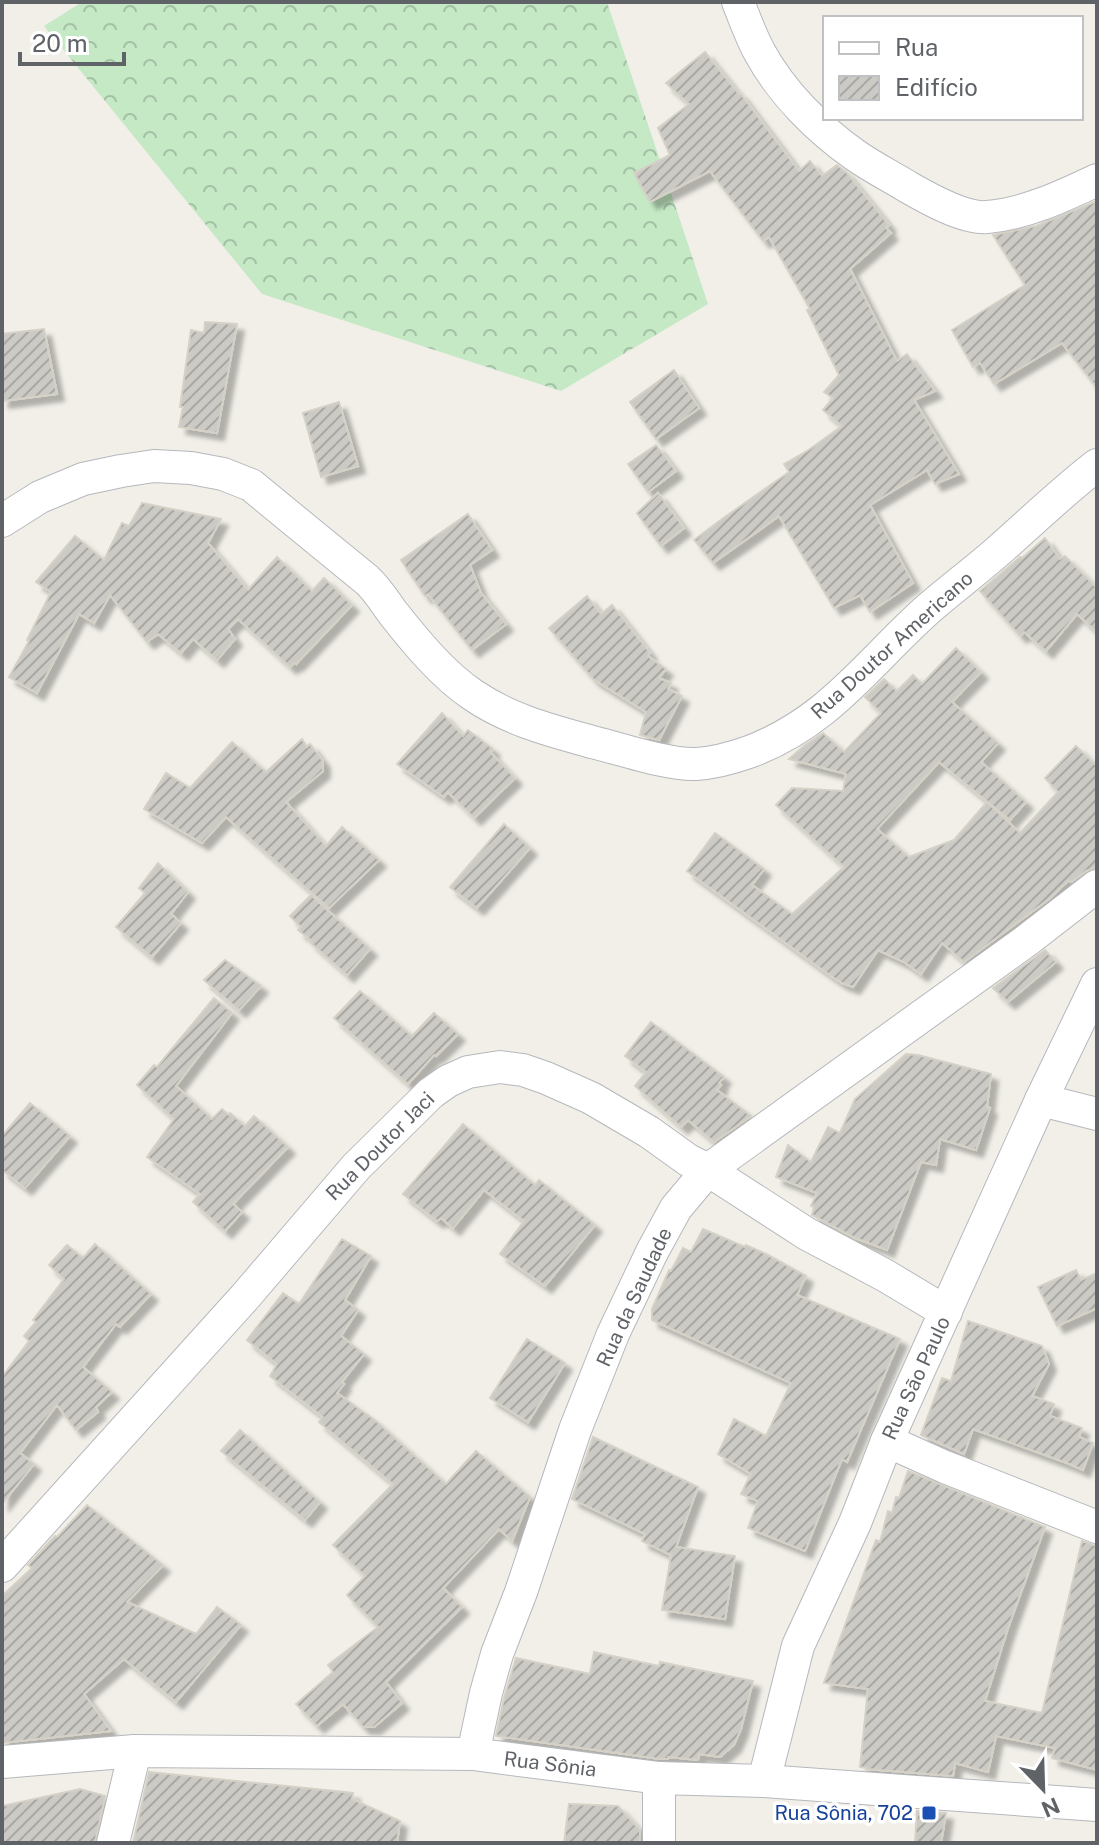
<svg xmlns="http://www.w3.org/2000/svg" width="1099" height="1845" font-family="'Public Sans',sans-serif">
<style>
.forest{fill:url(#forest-crowns)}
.building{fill:url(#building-hatch);stroke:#d6d1c6;stroke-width:2;filter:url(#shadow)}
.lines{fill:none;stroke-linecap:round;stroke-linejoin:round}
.street-casing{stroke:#b5b8bc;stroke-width:34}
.street{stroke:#fff;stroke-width:32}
.transit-dot{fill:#1a4fb4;stroke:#fff;stroke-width:3}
.labels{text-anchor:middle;stroke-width:7;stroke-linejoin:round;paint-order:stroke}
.street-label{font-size:20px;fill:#5f6368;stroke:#fff}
.transit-label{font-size:20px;fill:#164399;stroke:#fff;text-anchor:end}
</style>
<defs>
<pattern id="forest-crowns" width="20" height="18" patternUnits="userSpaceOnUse" patternTransform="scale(2)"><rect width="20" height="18" fill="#c5e8c5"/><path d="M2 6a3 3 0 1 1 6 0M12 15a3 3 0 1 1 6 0" fill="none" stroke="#a3c0a4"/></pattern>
<pattern id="building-hatch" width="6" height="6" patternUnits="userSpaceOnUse" patternTransform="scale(2)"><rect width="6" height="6" fill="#cccac5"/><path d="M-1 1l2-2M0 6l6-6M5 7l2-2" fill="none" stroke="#a9a8a4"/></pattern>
<filter id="shadow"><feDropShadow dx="7" dy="7" stdDeviation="2" flood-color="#0004"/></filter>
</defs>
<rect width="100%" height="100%" fill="#f1efe8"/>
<!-- forest -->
<path class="forest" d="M82 2H607L708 304 561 391 262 294 44 26Z"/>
<!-- building -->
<g class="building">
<path d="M705 52 739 94 740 93 799 171 810 161 822 176 837 165 847 173 889 225 886 228 891 233 850 269 897 361 907 354 935 391 914 400 959 474 935 484 927 470 870 505 913 583 870 612 860 595 834 608 779 516 713 563 694 540 722 519 789 472 784 464 807 451 842 426 823 410 833 398 824 392 839 375 807 310 810 309 769 237 763 241 710 171 650 202 634 173 670 155 658 128 689 104 666 83Z"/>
<path d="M1097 201V388L1062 343 994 384 980 363 973 367 952 330 1025 285 993 235 1036 226Z"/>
<path d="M205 322 237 324 217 433 179 427 183 407H180L191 330 204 333Z"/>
<path d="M44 329 57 394 2 401V334Z"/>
<path d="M674 370 699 408 656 439 630 402Z"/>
<path d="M339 402 358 466 321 477 303 413Z"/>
<path d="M656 445 676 471 648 492 628 464Z"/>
<path d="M658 493 684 528 661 546 637 513Z"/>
<path d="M142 503 221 519 208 543 248 590 277 557 312 591 324 578 352 605 296 664 294 663 290 667 238 619 228 629 235 639 217 660 193 639 181 653 158 634 147 642 110 595 94 623 79 614 37 693 9 677 29 641 27 640 51 592 36 582 75 536 104 560 122 523 129 526Z"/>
<path d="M468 514 492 550 470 565 481 593 506 624 472 650 428 594 425 596 401 560Z"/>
<path d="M1045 538 1060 559 1065 556 1097 588V632L1077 614 1046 651 1024 632 1020 636 980 591 1020 557 1022 558Z"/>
<path d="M587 596 601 614 612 605 650 653 648 656 666 669 659 678 671 683 668 689 682 696 659 740 640 735 646 712 593 679 549 628Z"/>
<path d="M956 648 981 672 952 702 998 743 981 762 1026 802 1010 820 939 762 877 829 909 857 954 840 987 802 1020 833 1058 792 1045 778 1076 746 1097 766V867L1086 871 1071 882 1069 880 1049 899 964 962 942 943 921 974 904 962 878 950 853 987 842 983 831 976 687 871 715 833 764 869 752 885 792 914 844 867 776 805 792 788 843 791 846 774 789 759 805 745 823 733 844 752 881 713 865 697 884 679 897 691 913 675 922 684Z"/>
<path d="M442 713 463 736 468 730 493 749 490 752 515 778 474 818 448 792 444 797 397 764Z"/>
<path d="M302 739 307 747 310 744 323 761V771L286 802 326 846 342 827 379 860 329 908 226 817 202 843 144 809 166 773 190 788 232 742 266 772Z"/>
<path d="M504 824 530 848 477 908 450 887Z"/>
<path d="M158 863 188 892 171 914 181 923 152 957 116 927 145 893 139 888Z"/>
<path d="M311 895 370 949 347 975 310 942 312 941 298 930 301 927 290 916Z"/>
<path d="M1045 950 1056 962 1008 1002 993 988Z"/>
<path d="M225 960 261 986 239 1010 204 980Z"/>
<path d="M360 991 412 1036 434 1013 458 1034 436 1056 434 1055 408 1084 334 1018Z"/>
<path d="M214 998 232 1013 176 1086 212 1119 222 1109 229 1115 230 1113 245 1126 254 1116 288 1147 233 1204 242 1212 225 1231 193 1202 200 1194 147 1157 174 1119 137 1085 154 1065 157 1067Z"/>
<path d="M651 1022 724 1077 719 1083 721 1085 717 1090 751 1116 714 1142 688 1120 681 1127 635 1086 646 1072 625 1056Z"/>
<path d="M906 1054 918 1055 991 1074 987 1107 990 1108 976 1150 940 1139 936 1165 921 1162 887 1250 855 1238 812 1215 814 1207 811 1206 817 1193 776 1177 788 1145 811 1162 828 1127 840 1133 855 1099Z"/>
<path d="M30 1103 70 1136 25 1188 2 1170V1136Z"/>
<path d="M463 1124 535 1185 539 1180 595 1225 545 1286 500 1254 524 1221 484 1190 453 1228 441 1218 437 1221 403 1194Z"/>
<path d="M703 1229 745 1247 746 1245 768 1255 806 1276 797 1295 900 1339 847 1462 842 1459 805 1551 748 1528 758 1501 741 1494 751 1474 718 1454 734 1419 766 1436 791 1383 652 1320V1309L669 1270 671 1271 683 1248 691 1252Z"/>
<path d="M342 1239 371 1256 345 1300 358 1310 341 1336 364 1354 342 1382 344 1384 337 1393 376 1421 446 1484 476 1451 530 1497 512 1541 499 1529 443 1588 462 1607 386 1682 402 1703 374 1727H363L343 1704 317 1726 296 1704 333 1672 328 1665 378 1627 347 1595 365 1576 333 1545 393 1484 319 1422 323 1417 270 1376 277 1364 247 1340 283 1293 299 1304Z"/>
<path d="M95 1244 151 1294 120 1327 116 1324 83 1367 112 1392 96 1407 98 1412 76 1430 57 1405 20 1453 34 1464 2 1504V1377L29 1341 24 1336 36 1322 33 1320 64 1279 49 1265 67 1245 83 1258Z"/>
<path d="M1076 1270 1081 1280 1097 1273V1308L1057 1326 1038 1287Z"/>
<path d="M968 1321 1042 1346 1049 1364 1032 1396 1054 1404 1050 1416 1082 1428 1079 1437 1093 1443 1083 1470 1067 1463 973 1429 964 1454 921 1435 942 1378 951 1381Z"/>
<path d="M527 1339 565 1363 528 1422 490 1398Z"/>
<path d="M240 1430 320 1502 305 1520 221 1451Z"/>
<path d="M593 1437 698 1487 676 1547 735 1556 725 1619 662 1610 671 1555 642 1541 645 1534 572 1499Z"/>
<path d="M908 1471 1045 1527 1008 1628 985 1701 1042 1713 1082 1541 1097 1546V1770L1052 1758 1055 1748 996 1736 988 1772 955 1763 953 1776 867 1769V1768L860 1767 868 1689 824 1683 876 1540 880 1542 888 1511 892 1513 896 1497 899 1498Z"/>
<path d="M87 1505 163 1565 127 1602 196 1634 217 1607 241 1625 176 1702 124 1659 84 1694 111 1731 2 1743V1596L32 1568 28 1565 55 1536 57 1537Z"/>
<path d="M594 1652 659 1666 660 1662 753 1681 741 1729 734 1745 720 1757 699 1754 698 1760 668 1757V1759H660L496 1736 504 1698 516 1658 590 1674Z"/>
<path d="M149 1772 353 1793 352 1799 400 1821 397 1843H133Z"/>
<path d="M80 1789 105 1796 95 1843H2V1806Z"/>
<path d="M569 1804 618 1806 640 1830V1843H564Z"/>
<path d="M917 1811 946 1813 941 1843H915Z"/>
</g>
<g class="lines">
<!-- street casing -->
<g class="street-casing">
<g id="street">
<path d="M738 2C745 19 751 37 760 53 782 93 818 129 855 155 872 167 890 176 908 187 927 198 964 219 987 217 1025 214 1063 196 1097 180"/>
<path d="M2 521 40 497 83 479 121 471 154 466 191 468 223 474 251 485 367 580C378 590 384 601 393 613 415 641 443 675 473 695 511 721 553 731 596 743 624 750 668 765 696 764 715 763 732 758 749 752 829 722 867 664 927 610 950 590 974 572 997 552 1030 523 1062 492 1097 465"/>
<path d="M1041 1100 1097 1114"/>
<path d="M887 1441 945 1467 1097 1527"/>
<path d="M2 1566 244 1298 356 1167 431 1093 448 1081 468 1072 500 1067 523 1070 546 1078 591 1098 649 1132 688 1160 708 1170 807 1234 886 1276 946 1312"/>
<path d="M473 1754 486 1693 497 1654 521 1592 575 1430 613 1334 652 1252 676 1208 708 1170 1026 941 1097 886"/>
<path d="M2 1762 135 1751 473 1754 659 1778 764 1781 1097 1805"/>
<path d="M659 1778V1843"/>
<path d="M764 1781 798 1646 855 1523 887 1441 1041 1100 1097 984"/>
<path d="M113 1843 135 1751"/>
</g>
</g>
<!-- street -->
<use href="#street" class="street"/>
</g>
<!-- markers -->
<rect class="transit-dot" x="921" y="1805" width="16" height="16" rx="4"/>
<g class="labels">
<!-- street labels -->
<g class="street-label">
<text transform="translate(892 645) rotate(-42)" y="7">Rua Doutor Americano</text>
<text transform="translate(380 1146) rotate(-45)" y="7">Rua Doutor Jaci</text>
<text transform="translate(634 1297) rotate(-65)" y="7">Rua da Saudade</text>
<text transform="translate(916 1378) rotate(-65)" y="7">Rua São Paulo</text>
<text transform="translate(550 1764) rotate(7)" y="7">Rua Sônia</text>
</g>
<!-- transit labels -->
<g class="transit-label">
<text x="913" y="1820">Rua Sônia, 702</text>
</g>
</g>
<!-- border -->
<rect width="1099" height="1845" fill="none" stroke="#5f6368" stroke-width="8"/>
<!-- legend -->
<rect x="823" y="16" width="260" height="104" fill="#ffffff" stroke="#bfc1c3" stroke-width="2"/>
<rect x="839" y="42" width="40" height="12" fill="#ffffff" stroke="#bfc1c3" stroke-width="2"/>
<text x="895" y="56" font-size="24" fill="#5f6368">Rua</text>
<rect x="839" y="76" width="40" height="24" fill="url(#building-hatch)" stroke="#bfc1c3" stroke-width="2"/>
<text x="895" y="96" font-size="24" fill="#5f6368">Edifício</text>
<!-- north arrow -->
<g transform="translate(1043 1789) rotate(157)" stroke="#ffffff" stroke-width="6" paint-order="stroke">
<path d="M0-6L14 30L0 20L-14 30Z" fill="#5f6368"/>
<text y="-12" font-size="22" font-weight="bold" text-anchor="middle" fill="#5f6368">N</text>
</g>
<!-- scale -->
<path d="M20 52v12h104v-12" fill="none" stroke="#5f6368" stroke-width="4"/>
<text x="32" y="52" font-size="24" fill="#5f6368" stroke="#ffffff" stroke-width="6" paint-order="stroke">20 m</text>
</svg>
